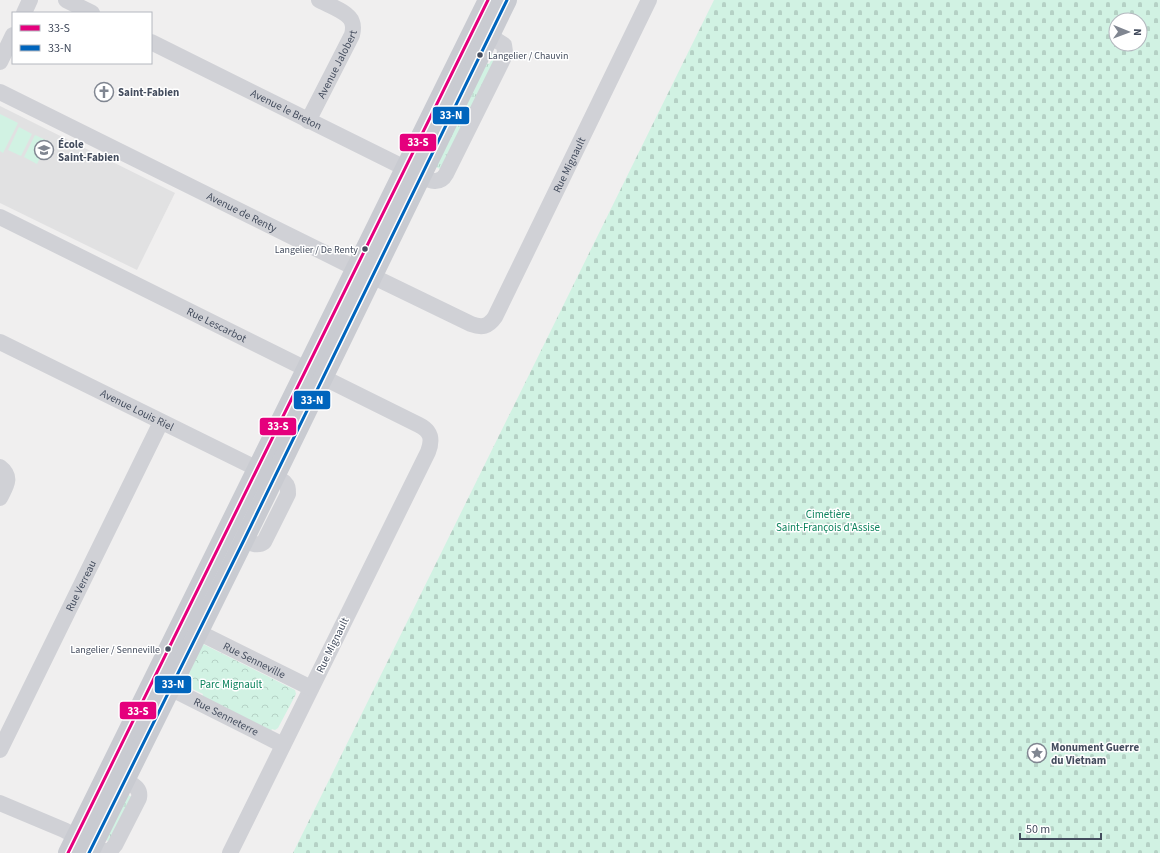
<svg xmlns="http://www.w3.org/2000/svg" width="1160" height="853" font-family="'Source Sans 3',sans-serif">
<style>
.education{fill:#e1e1e2}
.grass{fill:url(#grass-tufts)}
.forest{fill:url(#forest-crowns)}
.cemetery{fill:url(#cemetery-stones);fill-rule:evenodd}
.pitch{fill:#d1f2e3}
.lines{fill:none;stroke-linecap:round;stroke-linejoin:round}
.minor{stroke:#d0d1d6;stroke-width:16}
.major{stroke:#c9cbd1;stroke-width:20}
.bus-1-casing{stroke:#fff;stroke-width:6}
.bus-2-casing{stroke:#fff;stroke-width:6}
.bus-1{stroke:#e5007d;stroke-width:3}
.bus-2{stroke:#0065bd;stroke-width:3}
.bus-dot{fill:#444d5e;stroke:#fff;stroke-width:1.5}
.labels{text-anchor:middle;stroke-width:3;stroke-linejoin:round;paint-order:stroke}
.bus-label{font-size:10px;fill:#444d5e;stroke:#fff;text-anchor:end}
.street-label{font-size:11px;fill:#444d5e;stroke:#fff}
.poi-label{font-size:11px;font-weight:bold;fill:#444d5e;stroke:#fff;text-anchor:start}
.park-label{font-size:11px;fill:#0c835d;stroke:#fff}
.line-badge{stroke:#fff;stroke-width:1.5}
.badge-label{font-size:11px;text-anchor:middle;font-weight:bold;fill:#fff}
</style>
<defs>
<pattern id="grass-tufts" width="24" height="20" patternUnits="userSpaceOnUse"><rect width="24" height="20" fill="#d1f2e3"/><path d="M3 7l-1-3M5 7V3M7 7l1-3M15 17l-1-3M17 17v-4M19 17l1-3" fill="none" stroke="#b5d1c5"/></pattern>
<pattern id="forest-crowns" width="20" height="18" patternUnits="userSpaceOnUse"><rect width="20" height="18" fill="#d1f2e3"/><path d="M2 6a3 3 0 1 1 6 0M12 15a3 3 0 1 1 6 0" fill="none" stroke="#b5d1c5"/></pattern>
<pattern id="cemetery-stones" width="16" height="16" patternUnits="userSpaceOnUse"><rect width="16" height="16" fill="#d1f2e3"/><path d="M2 7V4a2 2 0 0 1 4 0v3zM10 15v-3a2 2 0 0 1 4 0v3z" fill="#b5d1c5"/></pattern>
</defs>
<rect width="100%" height="100%" fill="#f0efef"/>
<!-- education -->
<path class="education" d="M0 106 175 193 137 270 0 203Z"/>
<!-- grass -->
<g class="grass">
<path d="M491 54 497 57 442 170 436 167 487 63 489 64 492 59 490 58Z"/>
<path d="M128 795 132 797 110 842 106 840Z"/>
</g>
<!-- forest -->
<path class="forest" d="M203 644 295 690 296 694 278 728 275 730 272 729 271 731 202 697 203 694 184 685V683Z"/>
<!-- cemetery -->
<path class="cemetery" d="M714 0H1160V853H293ZM1116 20H1140V44H1116Z"/>
<!-- pitch -->
<g class="pitch">
<path d="M0 114 18 123 3 153 0 151Z"/>
<path d="M19 127 32 134 21 156 8 150Z"/>
<path d="M35 135 48 141 37 164 24 157Z"/>
</g>
<g class="lines">
<!-- minor -->
<g class="minor">
<path d="M66 0 92 13"/>
<path d="M24 13 30 0"/>
<path id="s1" d="M151 42 421 176C430 181 440 185 446 174L504 57 505 52 504 45 490 36"/>
<path d="M0 62 13 35"/>
<path id="s2" d="M0 92 343 262 471 324C482 328 488 327 495 317L649 0"/>
<path id="s3" d="M308 121 352 35C353 31 354 27 352 22 349 12 328 5 319 0"/>
<path id="s4" d="M0 217 419 425C431 431 433 439 428 452L230 853"/>
<path id="s5" d="M0 342 284 482C288 486 288 488 288 494L264 542C257 547 251 543 244 540"/>
<path d="M0 467C13 477 6 486 0 498"/>
<path id="s6" d="M198 632 311 688"/>
<path id="s7" d="M170 688 283 745"/>
<path id="s8" d="M0 750 161 422"/>
<path d="M0 803 64 830 103 851H110L115 845 139 798C141 788 133 785 125 780"/>
</g>
<!-- major -->
<g class="major">
<path d="M68 853 488 0"/>
<path d="M89 853 244 540 507 0"/>
</g>
<!-- bus-1 casing -->
<g class="bus-1-casing">
<path id="bus-1" d="M68 853 488 0"/>
</g>
<!-- bus-2 casing -->
<g class="bus-2-casing">
<path id="bus-2" d="M89 853 244 540 507 0"/>
</g>
<!-- bus-1 -->
<use href="#bus-1" class="bus-1"/>
<!-- bus-2 -->
<use href="#bus-2" class="bus-2"/>
</g>
<!-- icons -->
<defs>
<g id="church-ring" transform="scale(1)"><circle r="9.5" fill="#fff" stroke="#808691" stroke-width="1.5"/><path d="M-1.2-6h2.4v3.5h3.3v2.4h-3.3V6h-2.4V-.1h-3.3v-2.4h3.3Z" fill="#808691"/></g>
<g id="school-ring" transform="scale(1)"><circle r="9.5" fill="#fff" stroke="#808691" stroke-width="1.5"/><path d="M0-5L7-2L0 1L-7-2ZM-4 1L0 2.5L4 1V4Q0 6-4 4Z" fill="#808691"/></g>
<g id="sight-ring" transform="scale(1)"><circle r="9.5" fill="#fff" stroke="#808691" stroke-width="1.5"/><path d="M0-6L1.8-2.2L6-1.7L2.9 1.2L3.7 5.4L0 3.3L-3.7 5.4L-2.9 1.2L-6-1.7L-1.8-2.2Z" fill="#808691"/></g>
</defs>
<g fill-rule="evenodd">
<use href="#church-ring" x="104" y="92"/>
<use href="#school-ring" x="44" y="150"/>
<use href="#sight-ring" x="1037" y="753"/>
</g>
<!-- markers -->
<g class="bus-dot">
<circle cx="480" cy="55" r="3.5"/>
<circle cx="365" cy="249" r="3.5"/>
<circle cx="168" cy="649" r="3.5"/>
</g>
<g class="labels">
<!-- bus labels -->
<g class="bus-label">
<text x="488" y="59" text-anchor="start">Langelier / Chauvin</text>
<text x="358" y="253">Langelier / De Renty</text>
<text x="160" y="653">Langelier / Senneville</text>
</g>
<!-- street labels -->
<g class="street-label">
<text dy="4" stroke="none"><textPath href="#s3" startOffset="64">Avenue Jalobert</textPath></text>
<text dy="4" stroke="none"><textPath href="#s1" startOffset="151">Avenue le Breton</textPath></text>
<text dy="4" stroke="none"><textPath href="#s2" startOffset="722">Rue Mignault</textPath></text>
<text dy="4" stroke="none"><textPath href="#s2" startOffset="270">Avenue de Renty</textPath></text>
<text dy="4" stroke="none"><textPath href="#s4" startOffset="242">Rue Lescarbot</textPath></text>
<text dy="4" stroke="none"><textPath href="#s5" startOffset="153">Avenue Louis Riel</textPath></text>
<text dy="4" stroke="none"><textPath href="#s8" startOffset="183">Rue Verreau</textPath></text>
<text transform="translate(332 645) rotate(-64)" y="4">Rue Mignault</text>
<text dy="4" stroke="none"><textPath href="#s6" startOffset="63">Rue Senneville</textPath></text>
<text dy="4" stroke="none"><textPath href="#s7" startOffset="63">Rue Senneterre</textPath></text>
</g>
<!-- poi labels -->
<g class="poi-label">
<text x="118" y="96">Saint-Fabien</text>
<text x="58" y="148">École<tspan x="58" dy="13">Saint-Fabien</tspan></text>
<text x="1051" y="751">Monument Guerre<tspan x="1051" dy="13">du Vietnam</tspan></text>
</g>
<!-- park labels -->
<g class="park-label">
<text x="828" y="518">Cimetière<tspan x="828" dy="13">Saint-François d'Assise</tspan></text>
<text x="231" y="688">Parc Mignault</text>
</g>
</g>
<g class="line-badge">
<rect x="432" y="106" width="38" height="19" rx="4" fill="#0065bd"/>
<rect x="399" y="133" width="38" height="19" rx="4" fill="#e5007d"/>
<rect x="293" y="390" width="38" height="20" rx="4" fill="#0065bd"/>
<rect x="259" y="417" width="38" height="19" rx="4" fill="#e5007d"/>
<rect x="154" y="675" width="38" height="19" rx="4" fill="#0065bd"/>
<rect x="119" y="701" width="38" height="19" rx="4" fill="#e5007d"/>
</g>
<g class="badge-label">
<text x="451" y="119">33-N</text>
<text x="418" y="146">33-S</text>
<text x="312" y="404">33-N</text>
<text x="278" y="430">33-S</text>
<text x="173" y="688">33-N</text>
<text x="138" y="715">33-S</text>
</g>
<!-- legend -->
<rect x="12" y="12" width="140" height="52" fill="#ffffff" stroke="#b4b8bf"/>
<rect x="20" y="25" width="20" height="6" fill="#e5007d" stroke="#b4b8bf"/>
<text x="48" y="32" font-size="12" fill="#444d5e">33-S</text>
<rect x="20" y="45" width="20" height="6" fill="#0065bd" stroke="#b4b8bf"/>
<text x="48" y="52" font-size="12" fill="#444d5e">33-N</text>
<!-- north arrow -->
<g transform="translate(1128 32) rotate(91)"><circle r="19" fill="#ffffff" stroke="#b4b8bf"/>
<path d="M0-3L7 15L0 10L-7 15Z" fill="#808691"/>
<text y="-6" font-size="11" font-weight="bold" text-anchor="middle" fill="#444d5e">N</text>
</g>
<!-- scale -->
<path d="M1020 833v6h81v-6" fill="none" stroke="#444d5e" stroke-width="2"/>
<text x="1026" y="833" font-size="12" fill="#444d5e" stroke="#ffffff" stroke-width="3" paint-order="stroke">50 m</text>
</svg>
